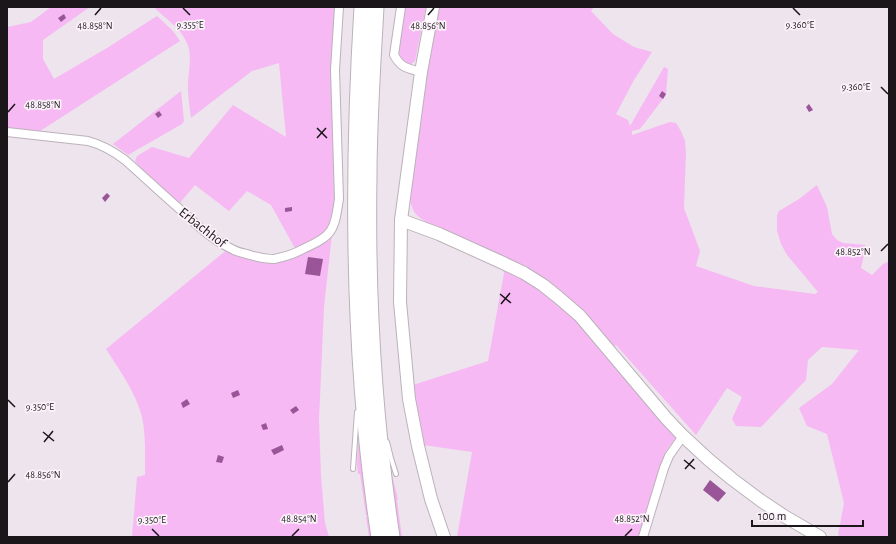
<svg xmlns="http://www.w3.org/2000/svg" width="896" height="544" font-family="'Alegreya Sans',sans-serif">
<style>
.green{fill:#f6b9f3}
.building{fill:#995598}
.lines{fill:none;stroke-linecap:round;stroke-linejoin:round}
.lane-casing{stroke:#bbb2ba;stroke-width:6}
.street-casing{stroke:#bbb2ba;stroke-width:10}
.secondary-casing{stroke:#bbb2ba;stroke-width:14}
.highway-casing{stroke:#bbb2ba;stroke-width:17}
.lane{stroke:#fff;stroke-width:4}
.street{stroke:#fff;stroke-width:8}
.secondary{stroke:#fff;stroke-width:12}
.highway{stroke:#fff;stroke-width:15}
.ticks{fill:none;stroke:#1a1619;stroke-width:1.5}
.labels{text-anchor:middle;stroke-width:3.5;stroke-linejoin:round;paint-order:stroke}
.street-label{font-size:14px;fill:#1a1619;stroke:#fbf2fa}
.ticks-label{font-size:10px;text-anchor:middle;fill:#1a1619;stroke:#fbf2fa;stroke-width:3.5;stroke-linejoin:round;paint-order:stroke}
</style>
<rect width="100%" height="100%" fill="#eee4ed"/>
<!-- green -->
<g class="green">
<path d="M51 7H90L43 40V59L54 79 107 48 157 16 173 31 180 41 37 133 7 129V27L31 22Z"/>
<path d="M154 7H335L336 198 324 307 319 420 321 476 325 523 329 537H132L137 477 145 475C145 456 146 436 142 417 136 393 119 369 106 349L229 248 262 258 297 252 271 205 247 191 229 211 195 185 179 204 142 170 135 161 137 156 152 147 189 158 233 105 286 137 279 63 252 71 191 118C190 109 188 99 188 90 187 74 194 55 186 41 179 26 165 19 154 7Z"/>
<path d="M404 7H426L415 61 409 66 400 59 399 51Z"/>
<path d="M437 7H594L591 11 613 34 634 47 652 52 634 80 616 114 628 120 630 126 664 67 668 69 666 95 640 129 632 131V135L670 122 676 123 681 131 685 141 686 154 684 208 700 251 696 266 754 286 815 294 818 292 787 255 781 244 777 231V215L779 211 799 199 817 185 827 207 832 234 837 240 843 243 865 245 866 246 861 268 872 275 883 264 889 261V537H842L838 535 844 503 827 434 807 426 799 408 832 384 859 350 822 347 808 360 806 380 761 427 736 426 732 419 742 397 727 388 696 435 616 345 605 354 677 436 666 451 638 537H457L472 452 423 445 413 385 488 361 504 273 496 253 426 222C420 218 414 214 412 207 408 197 412 181 413 170 418 115 428 61 437 7Z"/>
<path d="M181 91 184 121 182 124 128 155 113 144Z"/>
<path d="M359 443 360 447 373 537H369L366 517H369L368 515 366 516 360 474H358L357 464 358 445Z"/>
<path d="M388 466 390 467 398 499 397 500 402 537H398Z"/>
</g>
<!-- building -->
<g class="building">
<path d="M64 14 66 18 61 22 58 18Z"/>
<path d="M662 91 666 94 663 99 659 96Z"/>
<path d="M809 104 813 110 809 112 806 107Z"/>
<path d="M159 111 162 115 158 118 155 114Z"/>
<path d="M107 193 110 196 105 202 102 198Z"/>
<path d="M292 207V211L285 212V208Z"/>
<path d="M308 257 323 259 320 276 305 274Z"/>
<path d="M238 390 240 395 233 398 231 393Z"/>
<path d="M187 399 190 404 183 408 181 403Z"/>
<path d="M296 406 299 410 293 414 290 410Z"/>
<path d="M266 423 268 429 263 430 261 425Z"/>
<path d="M282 445 284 450 274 455 271 450Z"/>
<path d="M218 455 224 457 222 463 216 462Z"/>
<path d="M710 480 726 493 718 502 703 490Z"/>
</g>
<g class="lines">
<!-- lane casing -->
<g class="lane-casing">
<g id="lane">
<path d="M387 442 391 458 396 474"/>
<path d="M353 469 357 412"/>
</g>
</g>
<!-- street casing -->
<g class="street-casing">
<g id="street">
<path d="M401 7 394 55C401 68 407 68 421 72"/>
<path d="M7 132 88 141C103 145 113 151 125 160 142 175 158 190 175 205 192 220 209 238 230 248 236 252 243 253 250 255 257 257 266 259 274 259 284 257 294 254 303 249 333 235 334 232 339 199L335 70 339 7"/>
<path d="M643 537 664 468 669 456 683 436"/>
</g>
</g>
<!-- secondary casing -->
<g class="secondary-casing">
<g id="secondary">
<path d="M433 7 421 72 401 220 400 302 409 399 418 446 431 499 444 537"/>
<path d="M401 220 439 234 501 262 524 273 543 285 558 297 580 316 666 418 683 436 709 460 732 479 760 500 784 516 820 537"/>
</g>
</g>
<!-- highway casing -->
<g class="highway-casing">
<g id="highway">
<path d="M362 7C351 184 352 362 379 537"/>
<path d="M376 7C373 63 369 120 369 176 367 296 374 418 392 537"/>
</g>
</g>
<!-- lane -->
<use href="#lane" class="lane"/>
<!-- street -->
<use href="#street" class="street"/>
<!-- secondary -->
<use href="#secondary" class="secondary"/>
<!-- highway -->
<use href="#highway" class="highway"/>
</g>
<!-- ticks -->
<path class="ticks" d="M183 8 190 15M793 8 800 15M95 15 101 8M428 15 434 8M881 87 888 94M8 112 15 104M317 128 327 138M317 138 326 128M881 251 888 244M500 294 511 303M501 304 510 293M8 400 15 407M43 432 54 441M44 442 53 431M684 460 695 469M685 469 694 459M8 482 15 474M152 529 159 536M292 536 299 529M625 536 632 529"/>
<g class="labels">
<!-- street labels -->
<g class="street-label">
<text transform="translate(203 227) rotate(38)" y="5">Erbachhof</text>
</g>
</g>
<g class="ticks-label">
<text x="190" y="28">9.355°E</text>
<text x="800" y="28">9.360°E</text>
<text x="95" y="29">48.858°N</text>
<text x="428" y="29">48.856°N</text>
<text x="856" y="90">9.360°E</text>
<text x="43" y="108">48.858°N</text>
<text x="853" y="255">48.852°N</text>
<text x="40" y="410">9.350°E</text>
<text x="43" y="478">48.856°N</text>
<text x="299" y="522">48.854°N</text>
<text x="632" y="522">48.852°N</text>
<text x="152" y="523">9.350°E</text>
</g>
<!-- border -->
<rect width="896" height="544" fill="none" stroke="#1a1619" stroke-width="16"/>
<!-- scale -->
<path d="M752 520v6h111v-6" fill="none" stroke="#1a1619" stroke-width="2"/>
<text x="758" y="520" font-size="12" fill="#1a1619" stroke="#fbf2fa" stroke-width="3" paint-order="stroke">100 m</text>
</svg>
